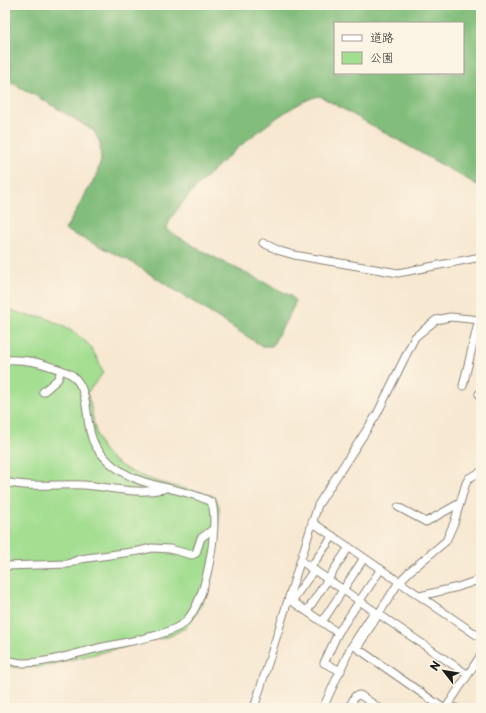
<svg xmlns="http://www.w3.org/2000/svg" width="486" height="713" font-family="'Playpen Sans','Klee One',sans-serif">
<style>
.green{fill:#a3de91;stroke:#607d56}
.forest{fill:#82bd7b;stroke:#4f6c4c;fill-rule:evenodd}
.lines{fill:none;stroke-linecap:round;stroke-linejoin:round}
.minor-casing{stroke:#8a8276;stroke-width:9}
.minor{stroke:#fff;stroke-width:7}
</style>
<rect width="100%" height="100%" fill="#fcf5e5"/>
<filter id="ink" filterUnits="userSpaceOnUse"><feTurbulence type="fractalNoise" baseFrequency=".025" numOctaves="2"/><feDisplacementMap in="SourceGraphic" scale="8" xChannelSelector="R" yChannelSelector="G"/><feConvolveMatrix kernelMatrix="1 2 1 2 8 2 1 2 1" color-interpolation-filters="sRGB"/></filter>
<filter id="wash" filterUnits="userSpaceOnUse"><feTurbulence type="fractalNoise" baseFrequency=".012" numOctaves="4" result="noise"/><feDisplacementMap in="SourceGraphic" scale="16" xChannelSelector="R" yChannelSelector="G"/><feGaussianBlur stdDeviation="0.9" result="paint"/><feColorMatrix in="noise" values="0 0 0 0 0 0 0 0 0 0 0 0 0 0 0 0 0 1.4 0 .05"/><feComposite in="paint" operator="in"/></filter>
<g filter="url(#wash)">
<rect width="100%" height="100%" fill="#f7e8d1"/>
<!-- green -->
<path class="green" d="M5 308 28 316 44 317 74 332 89 345 97 358 103 373 87 393C94 410 92 433 103 449 123 479 181 487 214 496L219 506V523L206 595 196 614 185 628 170 636 40 667H14L5 664Z"/>
<!-- forest -->
<path class="forest" d="M5 5H481V187L320 96C287 99 175 196 167 228L169 231 204 252 291 296 295 301 294 306 272 346H262L128 260 65 230 96 176 101 161 100 143 94 131 47 102 5 79ZM335 23H463V73H335Z"/>
</g>
<g filter="url(#ink)">
<g class="lines">
<!-- minor casing -->
<g class="minor-casing">
<g id="minor">
<path d="M263 243 280 251 294 255 398 273 481 257"/>
<path d="M5 360C22 359 36 361 52 367 59 369 66 371 72 375 91 391 84 420 93 441 96 449 103 456 109 462 139 489 174 485 207 500L212 503C219 530 206 600 186 621 172 636 123 642 103 647 76 653 50 663 23 663 17 663 11 661 5 659"/>
<path d="M463 386 479 319"/>
<path d="M43 392 58 379 61 370"/>
<path d="M479 394 481 392"/>
<path d="M5 482C31 488 58 484 84 485 111 487 136 495 163 489"/>
<path d="M398 507 426 522 460 503"/>
<path d="M312 522 481 638"/>
<path d="M301 561 468 675"/>
<path d="M5 566 68 564 80 559 139 551 152 548 170 549 192 555 196 553 201 538 213 529"/>
<path d="M310 568 333 536"/>
<path d="M420 596 458 587 481 579"/>
<path d="M289 599 338 633 324 663 341 671"/>
<path d="M292 601 314 570"/>
<path d="M307 611 349 547"/>
<path d="M322 622 364 558"/>
<path d="M338 633 381 569"/>
<path d="M254 708 318 505 377 414 415 337 436 320 450 317 481 320"/>
<path d="M323 708 350 649 374 612"/>
<path d="M349 708 355 696 360 695 379 708"/>
<path d="M443 708 357 648 399 582 410 571 446 541 454 523 466 483 469 478 481 472"/>
<path d="M446 708 481 655"/>
<path d="M454 708H456"/>
</g>
</g>
<!-- minor -->
<use href="#minor" class="minor"/>
</g>
</g>
<!-- margin -->
<rect width="486" height="713" fill="none" stroke="#fcf5e5" stroke-width="20"/>
<!-- legend -->
<rect x="334" y="22" width="130" height="52" fill="#fcf5e5" stroke="#a29e95"/>
<rect x="342" y="35" width="20" height="6" fill="#ffffff" stroke="#a29e95"/>
<text x="370" y="42" font-size="12" fill="#1c1c1c">道路</text>
<rect x="342" y="52" width="20" height="12" fill="#a3de91" stroke="#a29e95"/>
<text x="370" y="62" font-size="12" fill="#1c1c1c">公園</text>
<!-- north arrow -->
<g transform="translate(444 671) rotate(301)" stroke="#fcf5e5" stroke-width="3" paint-order="stroke">
<path d="M0-3L7 15L0 10L-7 15Z" fill="#1c1c1c"/>
<text y="-6" font-size="11" font-weight="bold" text-anchor="middle" fill="#1c1c1c">N</text>
</g>
</svg>
